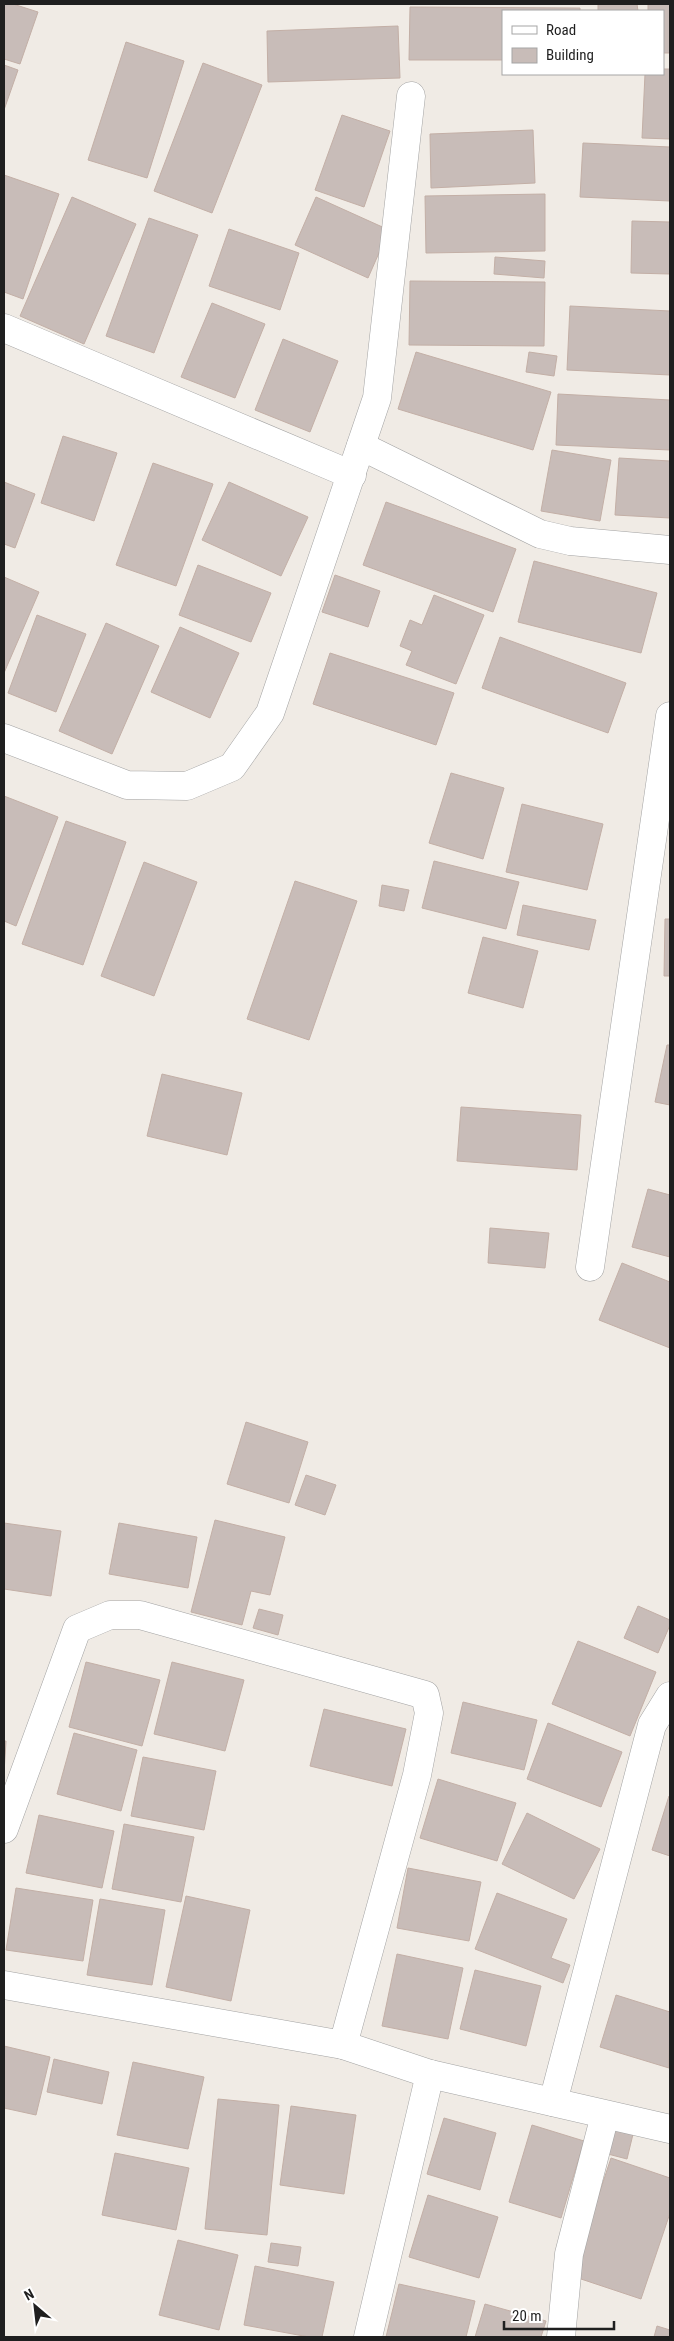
<svg xmlns="http://www.w3.org/2000/svg" width="674" height="2341" font-family="'Roboto Condensed',sans-serif">
<style>
.building{fill:#c8bcb8;stroke:#c3afa6}
.lines{fill:none;stroke-linecap:round;stroke-linejoin:round}
.street-casing{stroke:#a3a3a3;stroke-width:29}
.street{stroke:#fff;stroke-width:28}
</style>
<rect width="100%" height="100%" fill="#f0ebe5"/>
<!-- building -->
<g class="building">
<path d="M4 4H13L38 12 20 64 4 59Z"/>
<path d="M598 4H637L638 11H598Z"/>
<path d="M648 4H670V53H663V11H648Z"/>
<path d="M410 7 580 8V11H503V60H409Z"/>
<path d="M398 26 400 78 268 82 267 31Z"/>
<path d="M126 42 184 61 147 178 88 160Z"/>
<path d="M203 63 262 85 212 213 154 191Z"/>
<path d="M4 65 18 70 4 110Z"/>
<path d="M663 69H670V139L642 138 645 74H663Z"/>
<path d="M342 115 390 131 364 207 315 190Z"/>
<path d="M533 130 535 183 431 188 430 134Z"/>
<path d="M583 143 670 147V201L580 197Z"/>
<path d="M4 175 59 194 23 299 4 292Z"/>
<path d="M545 194V251L426 253 425 196Z"/>
<path d="M72 197 136 224 84 344 20 316Z"/>
<path d="M316 197 389 230 368 278 295 245Z"/>
<path d="M149 218 198 235 154 353 106 336Z"/>
<path d="M632 221 670 222V274L631 273Z"/>
<path d="M229 229 299 253 280 310 209 286Z"/>
<path d="M495 257 545 261 544 278 494 274Z"/>
<path d="M410 281 545 282 544 346 409 345Z"/>
<path d="M212 303 265 324 235 398 181 377Z"/>
<path d="M570 306 670 311V375L567 370Z"/>
<path d="M283 339 338 361 310 432 255 410Z"/>
<path d="M416 352 551 392 533 450 398 409Z"/>
<path d="M529 352 557 356 554 376 526 372Z"/>
<path d="M558 394 670 400V450L556 445Z"/>
<path d="M63 436 117 453 94 521 41 503Z"/>
<path d="M552 450 611 460 600 521 541 511Z"/>
<path d="M619 458 670 461V518L615 515Z"/>
<path d="M153 463 213 484 176 586 116 565Z"/>
<path d="M4 482 35 494 15 548 4 544Z"/>
<path d="M229 482 308 517 281 576 202 540Z"/>
<path d="M386 502 516 549 493 612 363 565Z"/>
<path d="M534 561 657 593 641 653 518 622Z"/>
<path d="M198 565 271 593 251 642 179 615Z"/>
<path d="M335 575 380 591 368 627 322 612Z"/>
<path d="M4 577 39 592 4 673Z"/>
<path d="M434 595 484 615 456 684 406 665 412 651 400 646 410 620 422 625Z"/>
<path d="M37 615 86 634 56 712 8 693Z"/>
<path d="M106 623 159 646 112 754 59 731Z"/>
<path d="M180 627 239 653 210 718 151 692Z"/>
<path d="M500 637 626 683 608 733 482 688Z"/>
<path d="M330 653 454 693 436 745 313 704Z"/>
<path d="M451 773 504 788 483 859 429 843Z"/>
<path d="M4 796 58 817 16 926 4 921Z"/>
<path d="M522 804 603 824 587 890 506 872Z"/>
<path d="M66 821 126 842 83 965 22 944Z"/>
<path d="M434 861 519 882 506 929 422 908Z"/>
<path d="M144 862 197 882 154 996 101 976Z"/>
<path d="M295 881 357 901 309 1040 247 1019Z"/>
<path d="M382 885 409 890 404 911 379 906Z"/>
<path d="M523 905 596 920 589 950 517 935Z"/>
<path d="M665 919H670V976H664Z"/>
<path d="M483 937 538 951 523 1008 468 993Z"/>
<path d="M667 1045H670V1105L655 1102Z"/>
<path d="M162 1074 242 1093 227 1155 147 1136Z"/>
<path d="M461 1107 581 1115 577 1170 457 1161Z"/>
<path d="M648 1189 670 1195V1257L632 1247Z"/>
<path d="M490 1228 549 1233 545 1268 488 1263Z"/>
<path d="M622 1263 670 1282V1348L599 1320Z"/>
<path d="M246 1422 308 1442 289 1503 227 1484Z"/>
<path d="M306 1475 336 1485 325 1515 295 1505Z"/>
<path d="M215 1520 285 1537 270 1595 251 1591 242 1625 191 1612Z"/>
<path d="M4 1523 61 1531 51 1596 4 1589Z"/>
<path d="M119 1523 197 1537 188 1588 109 1574Z"/>
<path d="M638 1606 670 1620V1625L658 1653 624 1638Z"/>
<path d="M259 1609 283 1615 278 1635 253 1628Z"/>
<path d="M578 1641 656 1672 630 1736 552 1704Z"/>
<path d="M86 1662 160 1680 142 1746 69 1727Z"/>
<path d="M172 1662 244 1680 225 1751 154 1734Z"/>
<path d="M463 1702 537 1720 524 1770 451 1753Z"/>
<path d="M324 1709 406 1729 392 1786 310 1766Z"/>
<path d="M548 1723 622 1752 601 1807 527 1779Z"/>
<path d="M74 1733 137 1750 121 1811 57 1794Z"/>
<path d="M4 1741H6L4 1773Z"/>
<path d="M143 1757 216 1771 204 1830 131 1816Z"/>
<path d="M438 1779 516 1803 497 1861 420 1838Z"/>
<path d="M669 1796H670V1856L652 1850Z"/>
<path d="M527 1813 600 1849 574 1899 502 1864Z"/>
<path d="M39 1815 114 1831 102 1888 26 1873Z"/>
<path d="M124 1824 194 1837 181 1902 112 1889Z"/>
<path d="M408 1868 481 1882 469 1941 397 1928Z"/>
<path d="M16 1888 93 1900 83 1961 6 1950Z"/>
<path d="M497 1893 567 1919 551 1958 570 1965 563 1983 475 1949Z"/>
<path d="M186 1896 250 1910 231 2001 166 1987Z"/>
<path d="M100 1899 165 1910 152 1985 87 1975Z"/>
<path d="M397 1954 463 1968 448 2039 382 2026Z"/>
<path d="M475 1970 541 1986 526 2046 460 2029Z"/>
<path d="M616 1995 670 2012 669 2068 600 2047Z"/>
<path d="M4 2046 50 2057 36 2115 4 2108Z"/>
<path d="M54 2059 109 2072 102 2104 47 2092Z"/>
<path d="M133 2062 204 2077 188 2149 117 2135Z"/>
<path d="M218 2099 279 2105 267 2235 205 2229Z"/>
<path d="M291 2106 356 2115 344 2194 280 2185Z"/>
<path d="M444 2118 496 2133 480 2190 427 2174Z"/>
<path d="M532 2125 584 2141 561 2218 509 2202Z"/>
<path d="M611 2125 634 2130 627 2159 604 2153Z"/>
<path d="M115 2153 189 2168 176 2230 102 2215Z"/>
<path d="M611 2158 670 2178V2213L641 2299 572 2276Z"/>
<path d="M428 2195 498 2217 479 2278 409 2257Z"/>
<path d="M178 2240 238 2255 219 2330 159 2315Z"/>
<path d="M271 2243 301 2247 298 2266 268 2262Z"/>
<path d="M255 2266 334 2282 322 2337H309L244 2325Z"/>
<path d="M399 2284 475 2301 466 2337H386Z"/>
<path d="M485 2304 546 2321 541 2337H475Z"/>
<path d="M657 2326 670 2330V2337H654Z"/>
</g>
<g class="lines">
<!-- street casing -->
<g class="street-casing">
<g id="street">
<path d="M4 328 352 475"/>
<path d="M361 446 540 534 570 541 670 550"/>
<path d="M4 738 127 785 187 786 232 767 270 713 377 398 411 96"/>
<path d="M590 1267 670 716"/>
<path d="M4 1829 77 1629 110 1615H140L425 1695 429 1713 417 1775 343 2045"/>
<path d="M4 1985 343 2045 430 2074 670 2129"/>
<path d="M553 2102 652 1725 670 1696"/>
<path d="M368 2337 430 2074"/>
<path d="M561 2337 569 2254 605 2115"/>
</g>
</g>
<!-- street -->
<use href="#street" class="street"/>
</g>
<!-- border -->
<rect width="674" height="2341" fill="none" stroke="#1f1f1f" stroke-width="10"/>
<!-- legend -->
<rect x="502" y="10" width="162" height="65" fill="#ffffff" stroke="#a5a5a5"/>
<rect x="512" y="26" width="25" height="8" fill="#ffffff" stroke="#a5a5a5"/>
<text x="546" y="35" font-size="15" fill="#1f1f1f">Road</text>
<rect x="512" y="48" width="25" height="15" fill="#c8bcb8" stroke="#a5a5a5"/>
<text x="546" y="60" font-size="15" fill="#1f1f1f">Building</text>
<!-- north arrow -->
<g transform="translate(35 2306) rotate(332)" stroke="#ffffff" stroke-width="4" paint-order="stroke">
<path d="M0-4L9 19L0 12L-9 19Z" fill="#1f1f1f"/>
<text y="-8" font-size="14" font-weight="bold" text-anchor="middle" fill="#1f1f1f">N</text>
</g>
<!-- scale -->
<path d="M504 2321v8h110v-8" fill="none" stroke="#1f1f1f" stroke-width="2.5"/>
<text x="512" y="2321" font-size="15" fill="#1f1f1f" stroke="#ffffff" stroke-width="4" paint-order="stroke">20 m</text>
</svg>
